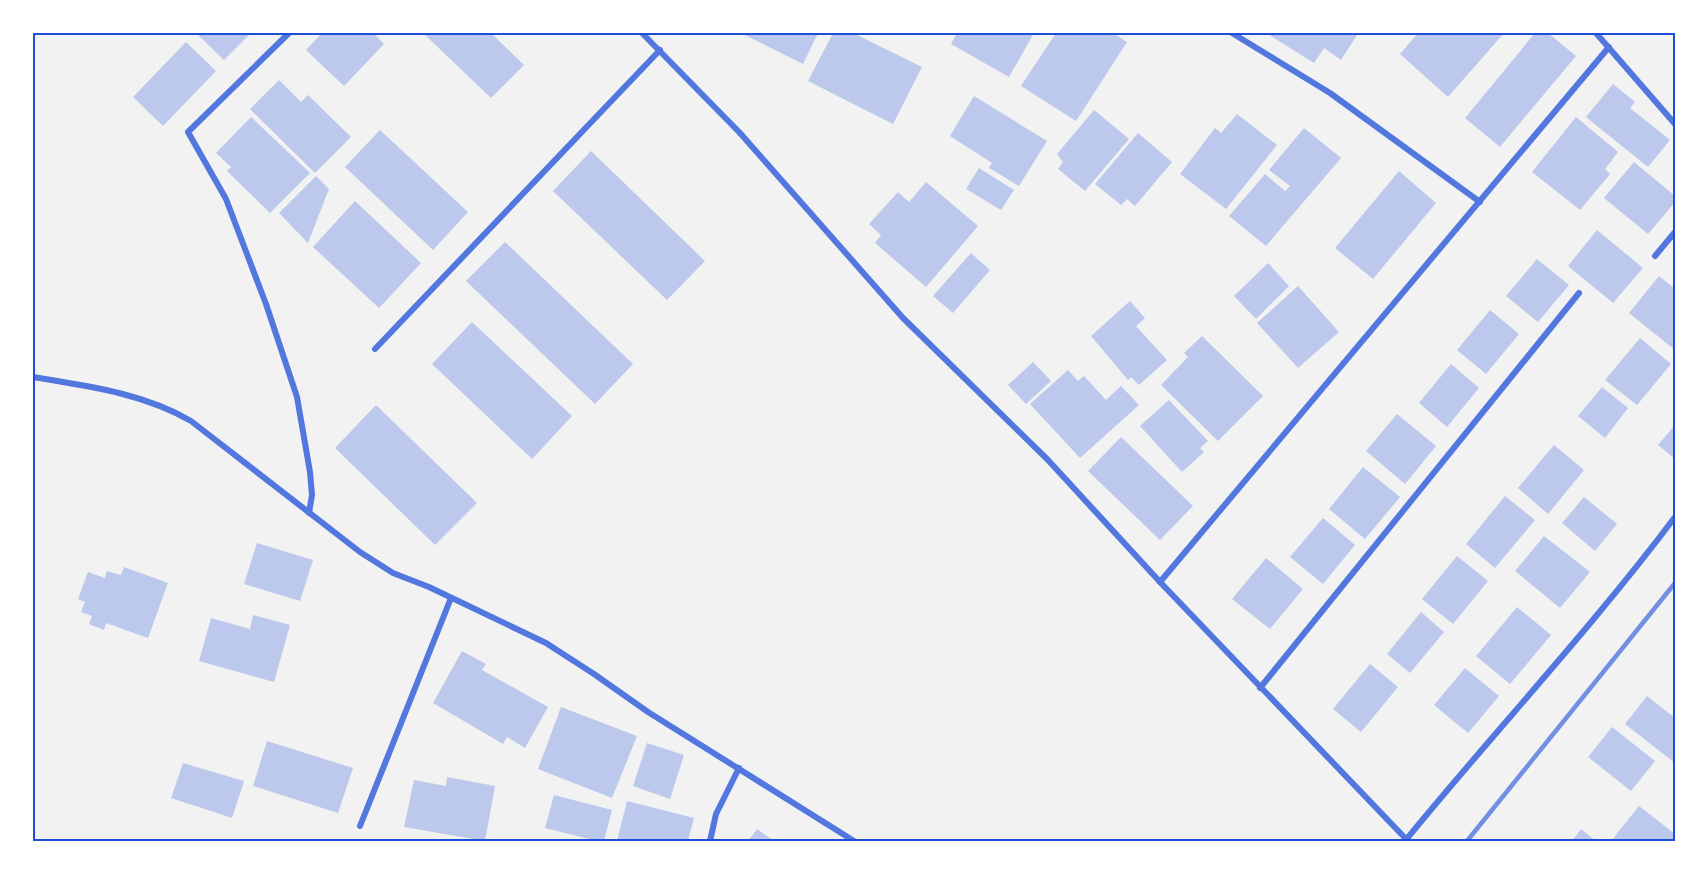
<svg xmlns="http://www.w3.org/2000/svg" width="1708" height="874" font-family="Helvetica,sans-serif">
<style>
.building{fill:#bdc9ec}
.lines{fill:none;stroke-linecap:round;stroke-linejoin:round}
.minor{stroke:#5277de;stroke-width:6}
.rail{stroke:#7290e2;stroke-width:4.5}
.neatline{fill:none;stroke:#1d4ed8;stroke-width:2}
</style>
<rect width="100%" height="100%" fill="#f2f2f2"/>
<!-- building -->
<g class="building">
<path d="M196 33H251L224 60Z"/>
<path d="M322 33H373L384 44 344 86 306 50Z"/>
<path d="M423 33H491L524 65 491 98Z"/>
<path d="M747 33H818L803 64 745 35Z"/>
<path d="M833 33H853L922 67 893 124 808 81Z"/>
<path d="M957 33H1034L1009 77 951 44Z"/>
<path d="M1056 33H1113L1127 42 1076 121 1021 86Z"/>
<path d="M1266 33H1354L1357 35 1341 60 1324 48 1314 63Z"/>
<path d="M1418 33H1504L1448 97 1400 54Z"/>
<path d="M1535 33H1548L1576 56 1500 147 1465 118Z"/>
<path d="M186 42 216 71 163 126 133 97Z"/>
<path d="M279 80 301 102 308 95 351 137 315 173 250 109Z"/>
<path d="M1613 84 1635 102 1630 108 1670 140 1648 167 1586 117Z"/>
<path d="M974 96 1047 141 1019 186 989 168 992 163 950 136Z"/>
<path d="M1094 110 1129 139 1085 191 1058 169 1063 162 1057 154Z"/>
<path d="M1237 114 1277 145 1226 209 1180 174 1215 128 1221 133Z"/>
<path d="M251 117 310 173 270 213 227 171 231 167 216 153Z"/>
<path d="M1576 117 1618 152 1605 169 1610 174 1580 210 1532 172Z"/>
<path d="M1304 128 1341 158 1266 246 1229 216 1265 174 1285 191 1290 186 1269 170Z"/>
<path d="M380 130 468 212 433 250 345 167Z"/>
<path d="M1138 133 1172 162 1135 206 1127 199 1121 205 1095 184Z"/>
<path d="M591 151 705 261 667 300 553 191Z"/>
<path d="M1634 162 1675 196V202L1648 234 1604 198Z"/>
<path d="M979 168 1014 190 1001 210 966 189Z"/>
<path d="M1399 171 1436 203 1373 279 1335 248Z"/>
<path d="M316 176 329 189 308 243 279 213Z"/>
<path d="M926 182 978 226 926 287 875 243 881 235 869 224 898 192 909 202Z"/>
<path d="M355 201 421 263 379 308 313 247Z"/>
<path d="M1597 230 1643 268 1613 303 1568 266Z"/>
<path d="M505 242 633 364 595 404 466 281Z"/>
<path d="M971 253 990 270 953 313 933 296Z"/>
<path d="M1537 259 1569 285 1538 322 1506 296Z"/>
<path d="M1268 263 1289 286 1256 319 1234 296Z"/>
<path d="M1659 276 1675 289V350L1629 313Z"/>
<path d="M1298 286 1339 332 1298 368 1257 323Z"/>
<path d="M1130 301 1145 318 1136 326 1167 360 1139 385 1131 377 1128 380 1091 336Z"/>
<path d="M1490 310 1519 334 1486 374 1457 350Z"/>
<path d="M472 322 572 416 532 459 432 364Z"/>
<path d="M1202 336 1263 396 1218 441 1161 385 1188 357 1184 353Z"/>
<path d="M1640 338 1671 364 1637 405 1605 380Z"/>
<path d="M1033 362 1051 381 1026 404 1008 385Z"/>
<path d="M1451 364 1479 388 1447 427 1419 403Z"/>
<path d="M1068 370 1078 381 1084 376 1106 400 1121 386 1139 405 1080 458 1030 404Z"/>
<path d="M1602 387 1628 408 1605 438 1578 416Z"/>
<path d="M1169 400 1208 441 1200 448 1204 452 1182 472 1140 426Z"/>
<path d="M376 405 477 503 435 545 335 448Z"/>
<path d="M1397 414 1436 446 1405 484 1366 451Z"/>
<path d="M1675 425V459L1658 445Z"/>
<path d="M1121 437 1193 506 1160 540 1088 471Z"/>
<path d="M1554 445 1584 470 1548 514 1518 488Z"/>
<path d="M1363 467 1400 497 1365 539 1329 509Z"/>
<path d="M1505 496 1535 520 1495 568 1466 544Z"/>
<path d="M1584 497 1617 524 1595 551 1562 523Z"/>
<path d="M1323 518 1355 545 1323 584 1290 557Z"/>
<path d="M1544 536 1590 572 1560 608 1515 571Z"/>
<path d="M257 543 313 560 300 601 244 584Z"/>
<path d="M1457 556 1488 581 1453 624 1422 599Z"/>
<path d="M1266 558 1303 589 1270 629 1232 599Z"/>
<path d="M124 567 168 583 148 638 106 623 104 630 89 624 92 616 81 612 85 602 78 599 88 572 105 578 107 571 121 575Z"/>
<path d="M1517 607 1551 635 1510 684 1476 656Z"/>
<path d="M1421 612 1444 632 1410 673 1387 654Z"/>
<path d="M253 615 290 625 274 682 199 661 211 618 250 629Z"/>
<path d="M462 651 486 664 482 670 548 707 525 748 507 737 503 744 433 703Z"/>
<path d="M1370 664 1398 687 1361 732 1333 709Z"/>
<path d="M1465 668 1499 696 1468 733 1434 705Z"/>
<path d="M1647 696 1675 718V763L1625 724Z"/>
<path d="M561 707 637 736 612 798 538 769Z"/>
<path d="M1612 727 1655 761 1631 791 1588 757Z"/>
<path d="M267 741 353 768 338 813 253 786Z"/>
<path d="M647 743 684 755 670 799 633 786Z"/>
<path d="M183 763 244 781 232 818 171 798Z"/>
<path d="M447 777 495 786 485 841 404 827 414 780 446 786Z"/>
<path d="M554 795 612 810 604 841H597L545 828Z"/>
<path d="M627 801 694 818 688 841H617Z"/>
<path d="M1639 806 1675 834V841H1611Z"/>
<path d="M757 829 774 841H748Z"/>
<path d="M1581 829 1596 841H1572Z"/>
</g>
<g class="lines">
<!-- minor -->
<g class="minor">
<path d="M289 33 188 132 226 199 266 304 297 397 310 472 312 495 309 513"/>
<path d="M642 33 740 133 903 318 1048 460 1160 582 1406 839"/>
<path d="M1232 33 1330 93 1480 202"/>
<path d="M1596 33 1675 124"/>
<path d="M1655 256 1675 232"/>
<path d="M375 349 660 50"/>
<path d="M33 377C87 386 143 393 191 421L360 552 393 573 429 587 546 643 594 674 648 712 854 841"/>
<path d="M1160 582 1609 47"/>
<path d="M1260 688 1579 293"/>
<path d="M360 826 451 598"/>
<path d="M710 841 716 814 739 768"/>
<path d="M1405 841C1494 732 1590 630 1675 517"/>
</g>
<!-- rail -->
<path class="rail" d="M1467 841 1675 583"/>
</g>
<!-- border -->
<rect width="1708" height="874" fill="none" stroke="#ffffff" stroke-width="69"/>
<rect x="34" y="34" width="1640" height="806" class="neatline"/>
</svg>
